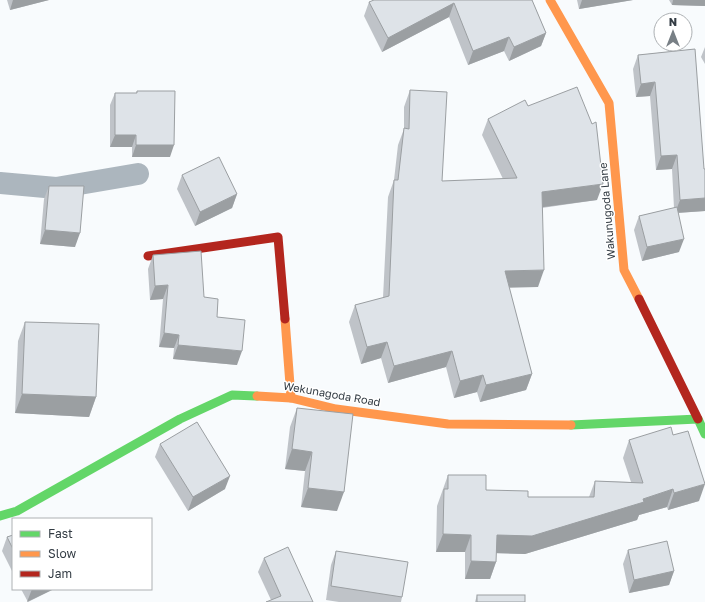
<svg xmlns="http://www.w3.org/2000/svg" width="705" height="602" font-family="'Golos Text',sans-serif">
<style>
.lines{fill:none;stroke-linecap:round;stroke-linejoin:round}
.street{stroke:#acb6be;stroke-width:22}
.fast{stroke:#63d668;stroke-width:9}
.slow{stroke:#ff974d;stroke-width:9}
.jam{stroke:#b3261e;stroke-width:9}
.wall{fill:#bfc3c8}
.shaded-wall{fill:#9b9fa2}
.building{fill:#dee3e8;stroke:#9b9fa2}
.labels{text-anchor:middle;stroke-width:3;stroke-linejoin:round;paint-order:stroke}
.street-label{font-size:11px;fill:#333c44;stroke:#fff}
</style>
<rect width="100%" height="100%" fill="#f8fbfd"/>
<g class="lines">
<!-- street -->
<path class="street" d="M0 183 56 188 138 174"/>
<!-- fast -->
<g class="fast">
<path d="M571 425 698 419 705 434"/>
<path d="M0 516 17 511 180 419 232 395 257 396"/>
</g>
<!-- slow -->
<g class="slow">
<path d="M550 0 609 103 624 270 639 299"/>
<path d="M285 319 291 398"/>
<path d="M257 396 291 398 336 409 448 424 571 425"/>
</g>
<!-- jam -->
<g class="jam">
<path d="M148 256 278 237 285 319"/>
<path d="M639 299 698 419"/>
</g>
</g>
<!-- wall -->
<g class="wall">
<path d="M7 0H49L10 10Z"/>
<path d="M532 0 546 33 541 46 509 61 504 51 468 65 449 17 382 52 364 16 369 2Z"/>
<path d="M577 0H633L579 9Z"/>
<path d="M669 0H705V6L672 5Z"/>
<path d="M705 47V64L701 57Z"/>
<path d="M695 49 705 211 678 213 679 252 642 261 634 230 639 216 674 208 672 169 656 170 650 96 636 97 633 69 638 55Z"/>
<path d="M410 90 442 181 503 179 482 135 488 119 528 106 597 200 542 208 538 287H509L532 374 526 390 480 402 477 392 454 398 446 367 388 383 381 358 361 364 349 322 355 305 383 298 388 197 394 180 398 145 404 129V107Z"/>
<path d="M137 91 170 157H132V147H110V105L115 93H136Z"/>
<path d="M182 175 237 194 232 208 195 226 177 189Z"/>
<path d="M49 186 75 247 40 244 44 199Z"/>
<path d="M153 255 204 297 217 317 237 365 173 359 174 348 159 347 163 299 150 300 148 269Z"/>
<path d="M25 322 96 397 89 417 15 413 18 341Z"/>
<path d="M297 408 337 511 301 507 305 471 285 469 290 427Z"/>
<path d="M673 435 699 501 668 510 667 507 639 515 637 520 525 554 496 553V562L490 579H465V552H436L437 506 448 475 486 490 528 497H589L595 481 631 482 623 458 629 440Z"/>
<path d="M160 444 225 489 188 511 155 457Z"/>
<path d="M13 535V573L2 551 7 537Z"/>
<path d="M628 550 674 571 669 585 629 593 623 564Z"/>
<path d="M336 551 402 597 401 602H339L326 600 331 565Z"/>
<path d="M264 558 313 602 271 600 258 572Z"/>
<path d="M21 589H54L28 602Z"/>
<path d="M477 595 525 602H475Z"/>
</g>
<!-- shaded-wall -->
<g class="shaded-wall">
<path d="M13 0H49L10 10Z"/>
<path d="M582 0H633L579 9Z"/>
<path d="M673 0H705V6L672 5Z"/>
<path d="M454 3 449 17 382 52 388 38Z"/>
<path d="M546 33 541 46 509 61 514 47Z"/>
<path d="M509 37 504 51 468 65 473 51Z"/>
<path d="M655 82 650 96 636 97 641 84Z"/>
<path d="M115 135H136L132 147H110Z"/>
<path d="M136 145H174L170 157H132Z"/>
<path d="M677 155 672 169 656 170 661 156Z"/>
<path d="M603 184 597 200 536 208 542 192Z"/>
<path d="M237 194 232 208 195 226 200 212Z"/>
<path d="M705 198V211L675 213 680 200Z"/>
<path d="M45 230 80 233 75 247 40 244Z"/>
<path d="M684 239 679 252 642 261 647 247Z"/>
<path d="M544 270 538 287 499 288 505 271Z"/>
<path d="M168 285 163 299 150 300 155 286Z"/>
<path d="M164 333 179 335 174 348 159 347Z"/>
<path d="M387 342 381 358 361 364 367 347Z"/>
<path d="M178 345 242 351 237 365 173 359Z"/>
<path d="M452 351 446 367 388 383 394 366Z"/>
<path d="M532 374 526 390 480 402 486 385Z"/>
<path d="M483 375 477 392 454 398 460 381Z"/>
<path d="M22 394 96 397 89 417 15 413Z"/>
<path d="M292 449 312 452 305 471 285 469Z"/>
<path d="M230 476 225 489 188 511 193 497Z"/>
<path d="M705 484 699 501 668 510 674 493Z"/>
<path d="M308 488 344 492 337 511 301 507Z"/>
<path d="M673 489 667 507 639 515 637 520 525 554 490 553 497 535 643 499Z"/>
<path d="M443 534 471 535 465 552H436Z"/>
<path d="M471 561 496 562 490 579H465Z"/>
<path d="M674 571 669 585 629 593 634 580Z"/>
<path d="M32 589H54L27 602Z"/>
</g>
<!-- building -->
<g class="building">
<path d="M374 0H532L546 33 514 47 509 37 473 51 454 3 388 38 369 2Z"/>
<path d="M695 49 704 169H705V198L680 200 677 155 661 156 655 82 641 84 638 55Z"/>
<path d="M577 87 592 124 596 122 603 184 542 192 544 270 505 271 532 374 486 385 483 375 460 381 452 351 394 366 387 342 367 347 355 305 389 296 394 180H398L404 128 409 129 410 90 447 92 442 181 517 178 488 119 525 100 528 106Z"/>
<path d="M137 91H175L174 145H136V135H115V93H137Z"/>
<path d="M219 157 237 194 200 212 182 175Z"/>
<path d="M49 186H84L80 233 45 230Z"/>
<path d="M677 207 684 239 647 247 639 216Z"/>
<path d="M201 251 204 297 218 299 217 317 245 320 242 351 178 345 179 335 164 333 168 285 155 286 153 255Z"/>
<path d="M25 322 99 324 96 397 22 394Z"/>
<path d="M297 408 353 414 344 492 308 488 312 452 292 449Z"/>
<path d="M197 422 230 476 193 497 160 444Z"/>
<path d="M671 427 673 435 688 431 705 484 674 493 673 489 643 499 644 502 532 536 497 535 496 562 471 561V535L443 534 444 489H448V475H486V490L528 491V497H594L595 481 643 483 629 440Z"/>
<path d="M13 535V549L7 537Z"/>
<path d="M667 541 674 571 634 580 628 550Z"/>
<path d="M288 547 313 602H266L281 596 264 558Z"/>
<path d="M336 551 408 562 402 597 331 586Z"/>
<rect x="477" y="595" width="48" height="7"/>
</g>
<g class="labels">
<!-- street labels -->
<g class="street-label">
<text transform="translate(607 211) rotate(-95)" y="4">Wakunugoda Lane</text>
<text transform="translate(332 394) rotate(10)" y="4">Wekunagoda Road</text>
</g>
</g>
<!-- legend -->
<rect x="12" y="518" width="140" height="72" fill="#ffffff" stroke="#adb1b4"/>
<rect x="20" y="531" width="20" height="6" fill="#63d668" stroke="#adb1b4"/>
<text x="48" y="538" font-size="12" fill="#333c44">Fast</text>
<rect x="20" y="551" width="20" height="6" fill="#ff974d" stroke="#adb1b4"/>
<text x="48" y="558" font-size="12" fill="#333c44">Slow</text>
<rect x="20" y="571" width="20" height="6" fill="#b3261e" stroke="#adb1b4"/>
<text x="48" y="578" font-size="12" fill="#333c44">Jam</text>
<!-- north arrow -->
<g transform="translate(673 32)"><circle r="19" fill="#ffffff" stroke="#adb1b4"/>
<path d="M0-3L7 15L0 10L-7 15Z" fill="#787f85"/>
<text y="-6" font-size="11" font-weight="bold" text-anchor="middle" fill="#333c44">N</text>
</g>
</svg>
